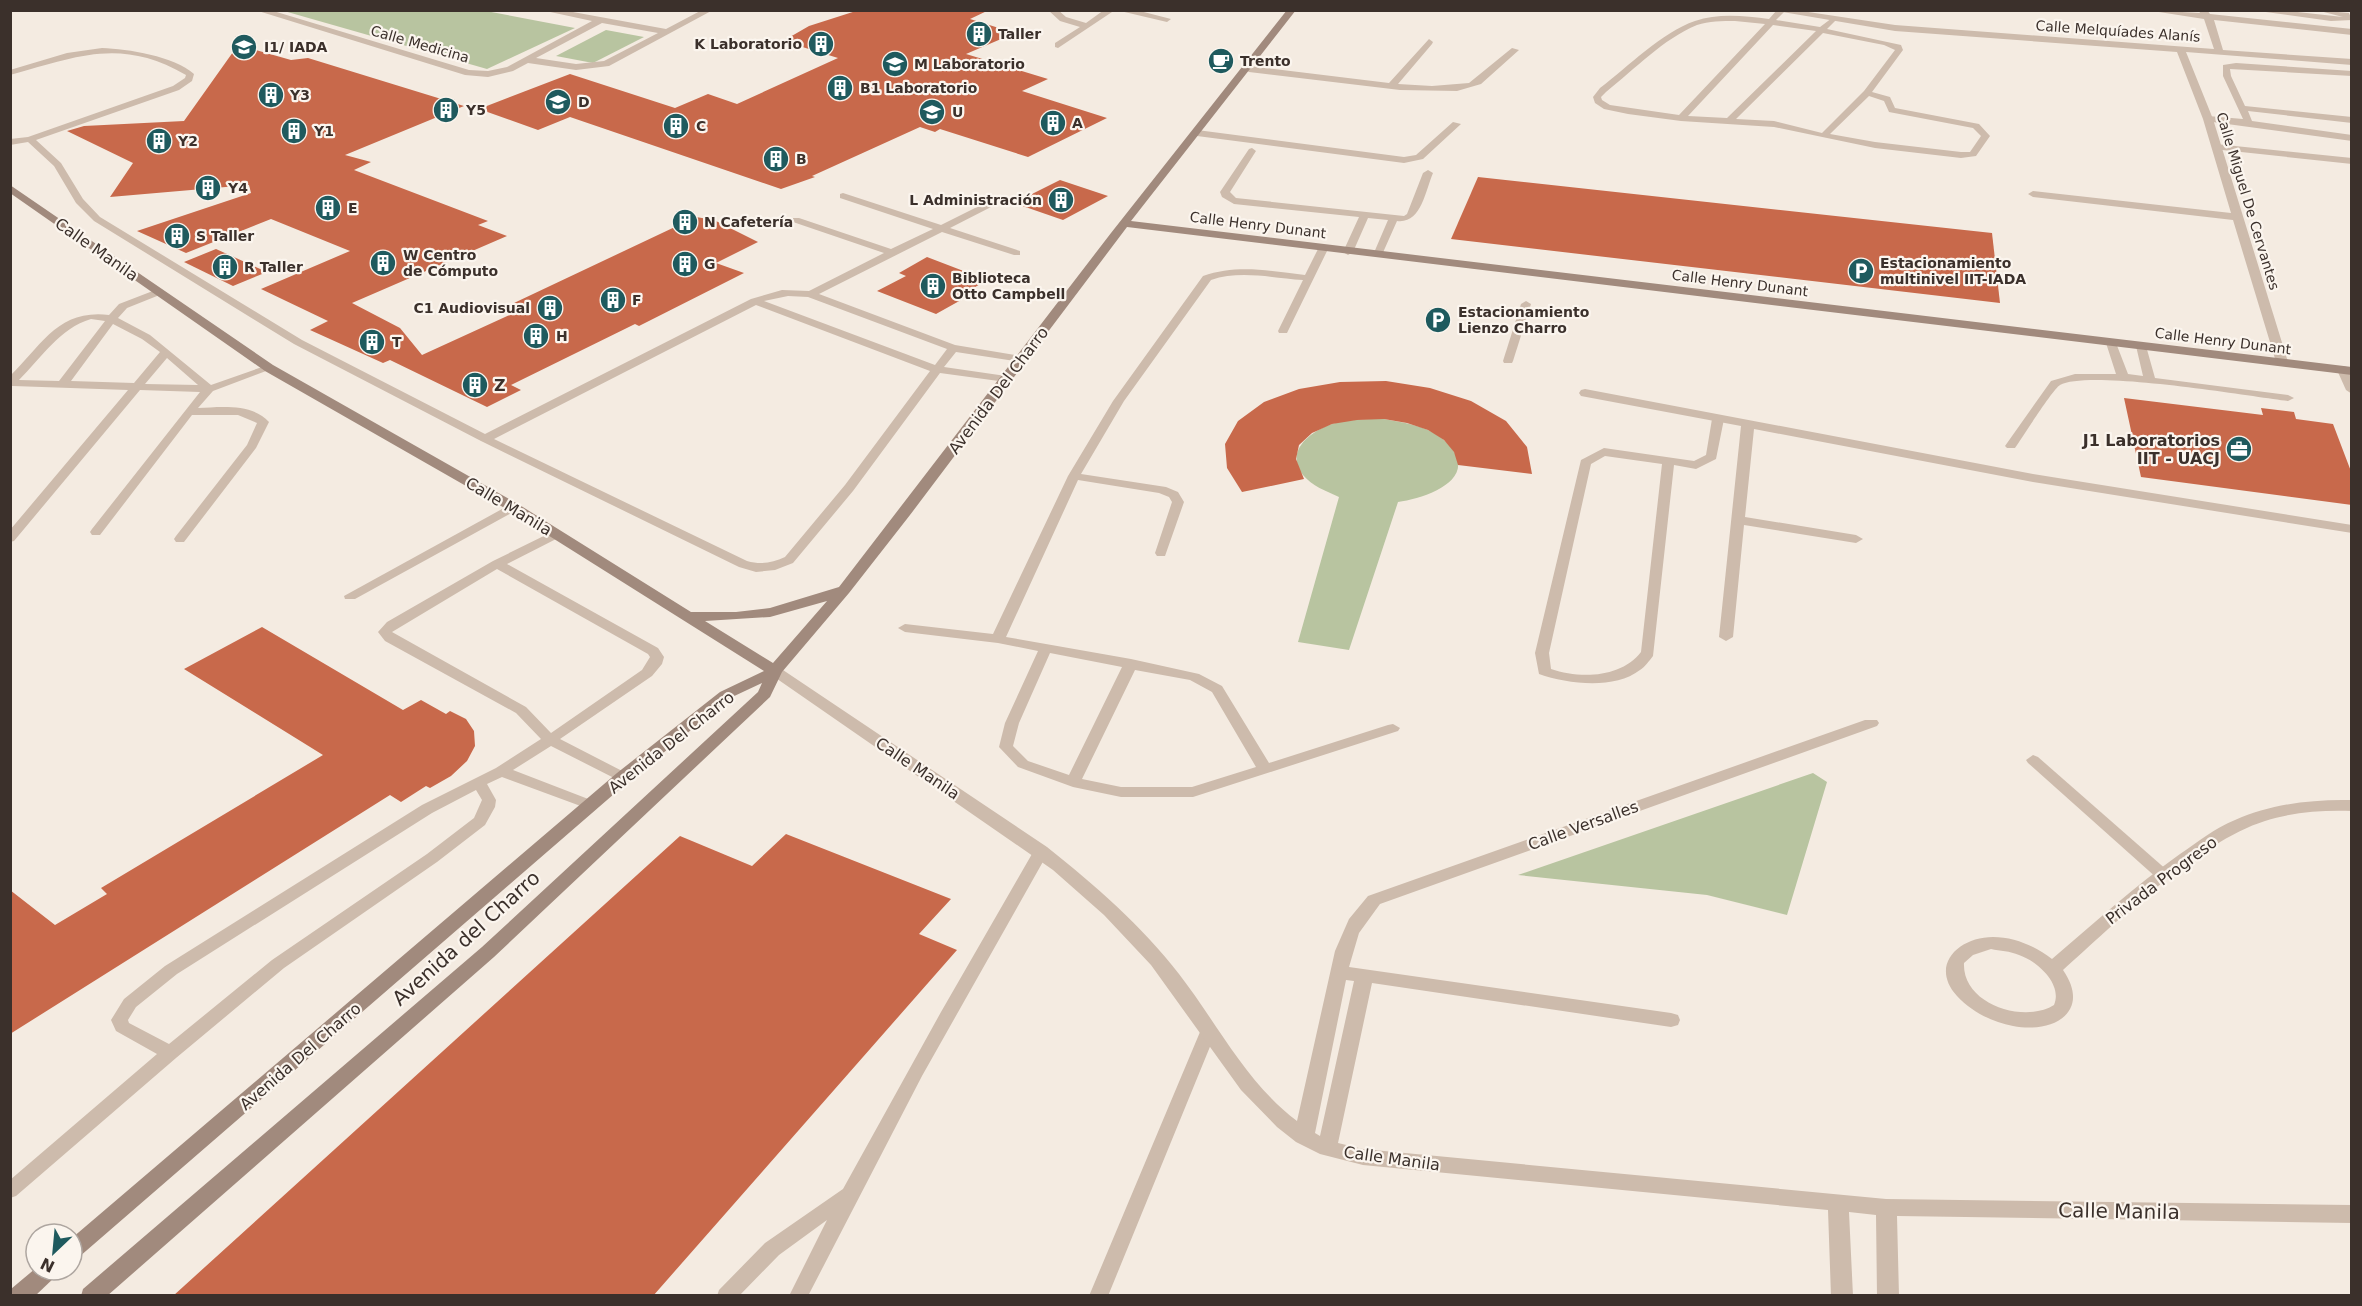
<svg xmlns="http://www.w3.org/2000/svg" width="2362" height="1306" font-family="'DejaVu Sans',sans-serif">
<style>
.green{fill:#b8c4a0}
.building{fill:#c8694b}
.lines{fill:none;stroke-linecap:round;stroke-linejoin:round}
.lane{fill:#cdbbac;fill-rule:evenodd}
.street{fill:#cdbbac;fill-rule:evenodd}
.secondary{fill:#a18a7d;fill-rule:evenodd}
.labels{text-anchor:middle;stroke-width:4.5;stroke-linejoin:round;paint-order:stroke}
.far-street-label{font-size:14px;fill:#3b302b;stroke:#fbf5ee}
.far-poi-label{font-size:14px;font-weight:bold;fill:#3b302b;stroke:#fbf5ee;text-anchor:start}
.street-label{font-size:16px;fill:#3b302b;stroke:#fbf5ee}
.poi-label{font-size:16px;font-weight:bold;fill:#3b302b;stroke:#fbf5ee;text-anchor:start}
.near-street-label{font-size:20px;fill:#3b302b;stroke:#fbf5ee}
</style>
<rect width="100%" height="100%" fill="#f4ebe1"/>
<!-- green -->
<g class="green">
<path d="M284 11H486L575 28 487 69Z"/>
<path d="M606 30 644 37 593 63 556 56Z"/>
<path d="M1384 419C1405 423 1429 426 1445 441 1484 478 1427 498 1398 502L1349 650 1298 642 1339 497C1326 491 1312 486 1303 475 1284 451 1311 431 1332 424 1349 419 1367 419 1384 419Z"/>
<path d="M1813 773 1827 782 1787 915 1707 895 1518 875Z"/>
</g>
<!-- building -->
<g class="building">
<path d="M859 10H989L970 19 1015 33 966 54 1048 79 1022 91 1107 118 1028 157 940 129 935 132 920 127 812 176 815 177 781 189 570 117 538 130 479 109 570 74 675 108 708 94 737 104 838 58 783 41 809 26Z"/>
<path d="M238 45 291 60 308 58 464 106 345 155 371 162 354 170 488 221 478 225 507 236 352 303 400 328 422 355 525 308 514 303 696 217 714 220 758 242 716 263 744 273 639 326 635 324 511 385 521 390 487 407 390 360 383 363 310 330 328 321 261 289 350 251 271 219 186 253 137 231 251 193 249 185 110 197 133 163 67 131 84 126 184 121Z"/>
<path d="M1478 177 1992 233 2000 303 1451 239Z"/>
<path d="M1060 180 1108 196 1063 220 1014 203Z"/>
<path d="M216 249 267 272 233 286 184 262Z"/>
<path d="M927 257 987 280 965 293 970 295 936 314 877 291 906 276 899 273Z"/>
<path d="M1386 381 1430 388 1471 401 1506 421 1527 447 1532 474 1458 465 1454 452 1444 440 1428 430 1407 423 1384 419 1357 420 1332 424 1312 433 1299 445 1296 459 1304 479 1242 492 1227 468 1225 444 1238 421 1264 402 1299 389 1340 382Z"/>
<path d="M2124 398 2263 415 2261 408 2294 412 2296 419 2333 424 2352 474V505L2141 477Z"/>
<path d="M262 627 403 710 421 700 446 714 450 711 466 719 474 731 475 746 467 761 451 776 430 788 426 786 401 802 390 795 10 1034V890L55 925 107 894 101 888 323 755 184 669Z"/>
<path d="M786 834 951 899 919 934 957 950 653 1296H173L680 836 752 866Z"/>
</g>
<g class="lines">
<!-- lane -->
<g class="lane">
<path d="M1777 10 1785 11 1776 20 1820 27 1832 18 1836 20 1827 29 1901 45 1903 50 1872 92 1890 97 1895 108 1979 124 1990 136 1976 156 1961 158 1875 148 1774 127 1681 121 1628 114 1604 109 1595 103 1593 97 1600 88C1628 67 1662 32 1695 21 1718 13 1745 16 1769 19ZM1735 21 1765 24 1679 115 1610 105 1602 100 1601 97 1606 92C1635 69 1663 39 1697 25 1709 21 1722 21 1735 21ZM1773 25 1816 31 1727 118 1688 116ZM1823 33 1884 45 1895 50 1864 91 1822 133 1774 121 1736 119ZM1869 96 1884 101 1889 112 1973 128 1981 136 1970 152H1961L1875 142 1830 134Z"/>
<path d="M2251 10H2278L2343 17 2316 10 2349 13 2352 20 2331 21Z"/>
<path d="M102 48C128 49 174 56 194 74L192 81 179 90 36 140 61 163 83 199 100 217 302 340 485 434 751 299 782 290 809 291 884 253 793 222V218H799L891 249 933 229 840 198V194L843 193 941 225 987 202H993V206L950 228 1020 251V255H1014L942 232 819 294 955 345 1021 356 1026 359 1021 362 956 352 944 367 1006 376 1012 379 1006 382 940 373 853 491 793 563 775 570 756 572 739 567 481 441 294 344 94 221 76 203 54 166 28 142 10 145V139L28 137 173 86 185 78 186 75C120 37 77 57 10 75V70L67 53ZM788 296 808 297 947 349 935 365 764 301ZM756 305 930 371 845 485 785 557C772 563 761 565 747 561L494 439Z"/>
<path d="M2236 63 2352 71V76L2230 69 2231 76 2245 106 2352 117V123L2248 111 2252 121 2352 135V141L2205 121V117L2208 116 2243 119 2223 76V65Z"/>
<path d="M2216 144 2352 158V164L2213 149 2212 147Z"/>
<path d="M1252 148 1256 151 1230 192 1236 198 1404 216 1407 214 1423 173 1428 170 1433 173C1425 192 1421 224 1397 221L1381 257 1373 255 1388 220 1368 218 1353 252 1348 255 1343 252 1359 217 1234 204 1222 197 1220 192 1249 149Z"/>
<path d="M1323 246 1328 249 1287 333H1279L1278 331 1303 280C1272 278 1240 270 1211 280L1124 401 1081 474 1166 487 1178 492 1184 502 1165 556H1157L1155 553 1172 502 1169 497 1159 493 1078 480 1006 637 1131 659 1199 674 1222 686 1269 763 1388 725 1393 724 1400 728 1398 731 1193 797H1121L1073 787 1018 767 999 747 1005 723 1038 651 998 643 905 632 898 628 905 624 993 634 1068 476 1113 401 1203 276C1237 264 1271 271 1305 275L1318 249ZM1050 653 1122 667 1069 775 1028 761 1013 746 1019 723ZM1135 670 1190 680 1212 692 1256 767 1192 787H1121L1082 779Z"/>
<path d="M158 289 162 290V294L127 308 118 318 150 335 211 385 265 366 269 365 274 368 213 391 198 408C221 407 252 403 269 422L256 448 184 542H176L174 539 176 536 247 445 257 423 238 415H192L100 535H92L90 532 92 529 200 392 140 390 14 541 10 542V530L128 390 13 386H10V376C42 345 58 309 109 315L119 304ZM91 319 105 321 59 381 19 380C41 358 60 328 91 319ZM113 324 142 339 160 352 134 383 71 381ZM167 358 198 385 145 384Z"/>
<path d="M1526 301 1531 304 1513 361 1512 363H1504L1503 361 1521 304Z"/>
<path d="M2111 340 2116 343 2128 374 2143 376 2136 346 2141 343 2146 346 2155 378 2288 395 2294 398 2288 401C2248 396 2089 369 2060 385 2053 389 2022 438 2015 448H2007L2005 446 2051 381 2075 374H2116L2106 343Z"/>
<path d="M1718 416 1724 419 1716 459 1696 469 1674 465 1653 656C1649 661 1645 667 1640 670 1614 690 1568 684 1539 674L1535 653 1581 460 1604 448 1694 461 1706 455 1712 419ZM1605 456 1662 464 1641 652C1621 678 1580 679 1551 669L1549 653 1591 464Z"/>
<path d="M513 503 517 504 519 507 517 510 355 599H345L344 596Z"/>
<path d="M556 530 560 531 562 534 560 537 507 564 658 648 664 657 662 664 652 676 560 739 628 774 630 777 628 780H618L551 746 513 770 596 802 598 805 596 808H586L502 777 487 784 496 800 495 807 485 825 437 862 284 968 176 1058 16 1196 10 1198V1180L157 1054 116 1031 111 1020 124 999 165 966 422 805 496 768 541 739 516 713 385 641 378 632 387 622 493 561ZM497 569 648 654 650 657 642 670 551 733 526 707 392 632ZM476 790 482 800 474 818 427 854 272 960 169 1044 129 1023 128 1020 136 1007 177 974 432 813Z"/>
<path d="M2033 755 2038 757 2168 871 2171 875 2168 879H2158L2028 763 2026 760Z"/>
<path d="M1041 846 1046 847 1049 851 922 1076 808 1296H789L827 1220 779 1255 739 1296H717L719 1290 765 1243 843 1189 941 1012 1036 847Z"/>
<path d="M1208 1026 1214 1027 1216 1032 1108 1296H1089L1200 1032 1202 1027Z"/>
</g>
<!-- street -->
<g class="street">
<path d="M255 10H270L469 70 488 71 507 67 592 21 541 10H562L666 29 702 10H713L609 66 576 70 528 63 513 71 488 77 465 75ZM602 23 658 33 604 61 576 64 536 58Z"/>
<path d="M1048 10H1058L1066 17 1086 23 1104 10H1115L1058 48 1055 47V43L1080 27 1060 21Z"/>
<path d="M1116 10H1136L1171 19 1167 22Z"/>
<path d="M1771 10H1795L1895 25 2214 49 2204 19 2146 10 2200 13 2198 10H2207L2210 14 2352 29V35L2214 20 2223 50 2352 59V65L2186 52 2213 119 2288 362 2282 366 2276 362 2233 220 2033 197 2028 194 2033 191 2231 213 2203 119 2177 52 1895 31Z"/>
<path d="M1429 39 1433 42 1432 44 1398 84 1432 86 1469 83 1512 48 1519 50 1481 84 1457 91 1400 90 1249 72 1244 69 1249 66 1389 83Z"/>
<path d="M1453 122 1461 124 1423 159 1404 163 1197 136 1192 133 1197 130 1404 157 1416 155Z"/>
<path d="M2343 366 2347 367 2352 375V394L2346 390 2337 370Z"/>
<path d="M1585 389 2033 474 2352 525V533L2033 482 1754 429 1745 517 1856 535 1863 539 1856 543 1744 525 1733 637 1726 641 1719 637 1741 426 1581 396 1579 393 1581 390Z"/>
<path d="M775 666 780 668 1047 847C1095 885 1142 926 1179 974 1217 1023 1247 1084 1297 1121L1335 951 1349 919 1368 896 1865 720H1877L1879 723 1877 726 1380 904 1359 933 1349 967 1671 1013 1678 1015 1680 1020 1678 1025 1671 1027 1372 983 1338 1143 1363 1149 1886 1199 2352 1205V1223L1897 1216 1899 1296H1877L1876 1215 1849 1212 1853 1296H1831L1828 1210 1363 1165 1320 1154 1296 1142 1277 1127 1241 1090 1151 965 1104 915 1053 870 770 674 767 671ZM1346 980 1354 981 1320 1136 1315 1133Z"/>
<path d="M2352 800V811C2323 810 2293 812 2265 821 2198 842 2116 923 2063 970 2092 1012 2053 1034 2013 1026 1992 1022 1972 1012 1957 996 1929 965 1959 937 1993 937 2014 937 2035 946 2052 959 2094 923 2135 886 2180 854 2198 842 2215 828 2235 820 2271 804 2312 799 2352 800ZM1991 949C2000 951 2010 951 2019 955 2037 961 2063 984 2054 1005 2024 1024 1962 1004 1964 963L1973 955Z"/>
</g>
<!-- secondary -->
<g class="secondary">
<path d="M1287 10H1296L1131 221 2352 367V375L1127 227 910 515 849 593 782 672 770 697 494 957 107 1296H81L83 1289 482 947 758 692 762 683 730 698 629 781 79 1257 72 1260V1238L617 773 720 692 764 671 508 510 265 371 10 193V185L273 365 518 504 691 612H736L770 608 839 587 1111 233ZM827 601 773 663 705 621 770 617Z"/>
<path d="M36 1268 60 1270 56 1276 35 1296H10L11 1289Z"/>
</g>
</g>
<!-- icons -->
<defs>
<g id="building-disc" transform="scale(1.35)"><circle r="9.5" fill="#1f5a5e" stroke="#fbf5ee"/><path d="M-4-6H4V6H1V3H-1V6H-4ZM-2.5-4.3h1.7v1.8h-1.7ZM.8-4.3h1.7v1.8H.8ZM-2.5-1h1.7V.8h-1.7ZM.8-1h1.7V.8H.8Z" fill="#fff"/></g>
<g id="school-disc" transform="scale(1.35)"><circle r="9.5" fill="#1f5a5e" stroke="#fbf5ee"/><path d="M0-5L7-2L0 1L-7-2ZM-4 1L0 2.5L4 1V4Q0 6-4 4Z" fill="#fff"/></g>
<g id="cafe-disc" transform="scale(1.35)"><circle r="9.5" fill="#1f5a5e" stroke="#fbf5ee"/><path d="M-5.5-4.5H6V0H3Q3 3.5 0 3.5H-2.5Q-5.5 3.5-5.5 0ZM3-3.2v2h1.7v-2ZM-6 4.5H4V6H-6Z" fill="#fff"/></g>
<g id="university-disc" transform="scale(1.35)"><circle r="9.5" fill="#1f5a5e" stroke="#fbf5ee"/><path d="M0-5L7-2L0 1L-7-2ZM-4 1L0 2.5L4 1V4Q0 6-4 4Z" fill="#fff"/></g>
<g id="parking-disc" transform="scale(1.35)"><circle r="9.5" fill="#1f5a5e" stroke="#fbf5ee"/><path d="M-3.5-5.5H1a3.5 3.5 0 0 1 0 7H-1V5.5H-3.5ZM-1-3.4V-.6H.8a1.4 1.4 0 0 0 0-2.8Z" fill="#fff"/></g>
<g id="office-disc" transform="scale(1.35)"><circle r="9.5" fill="#1f5a5e" stroke="#fbf5ee"/><path d="M-6-3h4V-5.5h4V-3h4V5H-6ZM-1-4.5V-3h2v-1.5ZM-6 0V1H6V0Z" fill="#fff"/></g>
</defs>
<g fill-rule="evenodd">
<use href="#building-disc" x="979" y="34"/>
<use href="#building-disc" x="821" y="44"/>
<use href="#school-disc" x="244" y="47"/>
<use href="#cafe-disc" x="1221" y="61"/>
<use href="#school-disc" x="895" y="64"/>
<use href="#building-disc" x="840" y="88"/>
<use href="#building-disc" x="271" y="95"/>
<use href="#university-disc" x="558" y="102"/>
<use href="#building-disc" x="446" y="110"/>
<use href="#school-disc" x="932" y="112"/>
<use href="#building-disc" x="1053" y="123"/>
<use href="#building-disc" x="676" y="126"/>
<use href="#building-disc" x="294" y="131"/>
<use href="#building-disc" x="159" y="141"/>
<use href="#building-disc" x="776" y="159"/>
<use href="#building-disc" x="208" y="188"/>
<use href="#building-disc" x="1061" y="200"/>
<use href="#building-disc" x="328" y="208"/>
<use href="#building-disc" x="685" y="222"/>
<use href="#building-disc" x="177" y="236"/>
<use href="#building-disc" x="383" y="263"/>
<use href="#building-disc" x="685" y="264"/>
<use href="#building-disc" x="225" y="267"/>
<use href="#parking-disc" x="1861" y="271"/>
<use href="#building-disc" x="933" y="286"/>
<use href="#building-disc" x="613" y="300"/>
<use href="#building-disc" x="550" y="308"/>
<use href="#parking-disc" x="1438" y="320"/>
<use href="#building-disc" x="536" y="336"/>
<use href="#building-disc" x="372" y="342"/>
<use href="#building-disc" x="475" y="385"/>
<use href="#office-disc" x="2239" y="449"/>
</g>
<g class="labels">
<!-- far-street labels -->
<g class="far-street-label">
<text transform="translate(2118 31) rotate(4)" y="5">Calle Melquíades Alanís</text>
<text transform="translate(420 44) rotate(16)" y="5">Calle Medicina</text>
<text transform="translate(2248 201) rotate(73)" y="5">Calle Miguel De Cervantes</text>
<text transform="translate(1258 225) rotate(7)" y="5">Calle Henry Dunant</text>
<text transform="translate(1740 283) rotate(7)" y="5">Calle Henry Dunant</text>
<text transform="translate(2223 341) rotate(7)" y="5">Calle Henry Dunant</text>
</g>
<!-- far-poi labels -->
<g class="far-poi-label">
<text x="998" y="39">Taller</text>
<text x="802" y="49" text-anchor="end">K Laboratorio</text>
<text x="264" y="52">I1/ IADA</text>
<text x="1240" y="66">Trento</text>
<text x="914" y="69">M Laboratorio</text>
<text x="860" y="93">B1 Laboratorio</text>
<text x="290" y="100">Y3</text>
<text x="578" y="107">D</text>
<text x="466" y="115">Y5</text>
<text x="952" y="117">U</text>
<text x="1072" y="128">A</text>
<text x="696" y="131">C</text>
<text x="314" y="136">Y1</text>
<text x="178" y="146">Y2</text>
<text x="796" y="164">B</text>
<text x="228" y="193">Y4</text>
<text x="1042" y="205" text-anchor="end">L Administración</text>
<text x="348" y="213">E</text>
<text x="704" y="227">N Cafetería</text>
<text x="196" y="241">S Taller</text>
<text x="403" y="260">W Centro<tspan x="403" dy="16">de Cómputo</tspan></text>
<text x="1880" y="268">Estacionamiento<tspan x="1880" dy="16">multinivel IIT-IADA</tspan></text>
<text x="704" y="269">G</text>
<text x="244" y="272">R Taller</text>
<text x="952" y="283">Biblioteca<tspan x="952" dy="16">Otto Campbell</tspan></text>
<text x="632" y="305">F</text>
<text x="530" y="313" text-anchor="end">C1 Audiovisual</text>
<text x="1458" y="317">Estacionamiento<tspan x="1458" dy="16">Lienzo Charro</tspan></text>
<text x="556" y="341">H</text>
<text x="392" y="347">T</text>
</g>
<!-- street labels -->
<g class="street-label">
<text transform="translate(97 249) rotate(35)" y="6">Calle Manila</text>
<text transform="translate(998 390) rotate(-53)" y="6">Avenida Del Charro</text>
<text transform="translate(509 506) rotate(31)" y="6">Calle Manila</text>
<text transform="translate(671 742) rotate(-38)" y="6">Avenida Del Charro</text>
<text transform="translate(918 768) rotate(34)" y="6">Calle Manila</text>
<text transform="translate(1583 825) rotate(-20)" y="6">Calle Versalles</text>
<text transform="translate(2161 880) rotate(-37)" y="6">Privada Progreso</text>
<text transform="translate(300 1056) rotate(-41)" y="6">Avenida Del Charro</text>
<text transform="translate(1392 1158) rotate(8)" y="6">Calle Manila</text>
</g>
<!-- poi labels -->
<g class="poi-label">
<text x="494" y="391">Z</text>
<text x="2220" y="446" text-anchor="end">J1 Laboratorios<tspan x="2220" dy="18">IIT - UACJ</tspan></text>
</g>
<!-- near-street labels -->
<g class="near-street-label">
<text transform="translate(466 938) rotate(-42)" y="7">Avenida del Charro</text>
<text transform="translate(2119 1211) rotate(1)" y="7">Calle Manila</text>
</g>
</g>
<!-- border -->
<rect width="2362" height="1306" fill="none" stroke="#3b302b" stroke-width="24"/>
<!-- north arrow -->
<g transform="translate(54 1252) rotate(206)"><circle r="28" fill="#fbf5ee" stroke="#aea6a0" stroke-width="1.5"/>
<path d="M0-4.5L10 22L0 15L-10 22Z" fill="#1f5a5e"/>
<text y="-9" font-size="16" font-weight="bold" text-anchor="middle" fill="#3b302b">N</text>
</g>
</svg>
